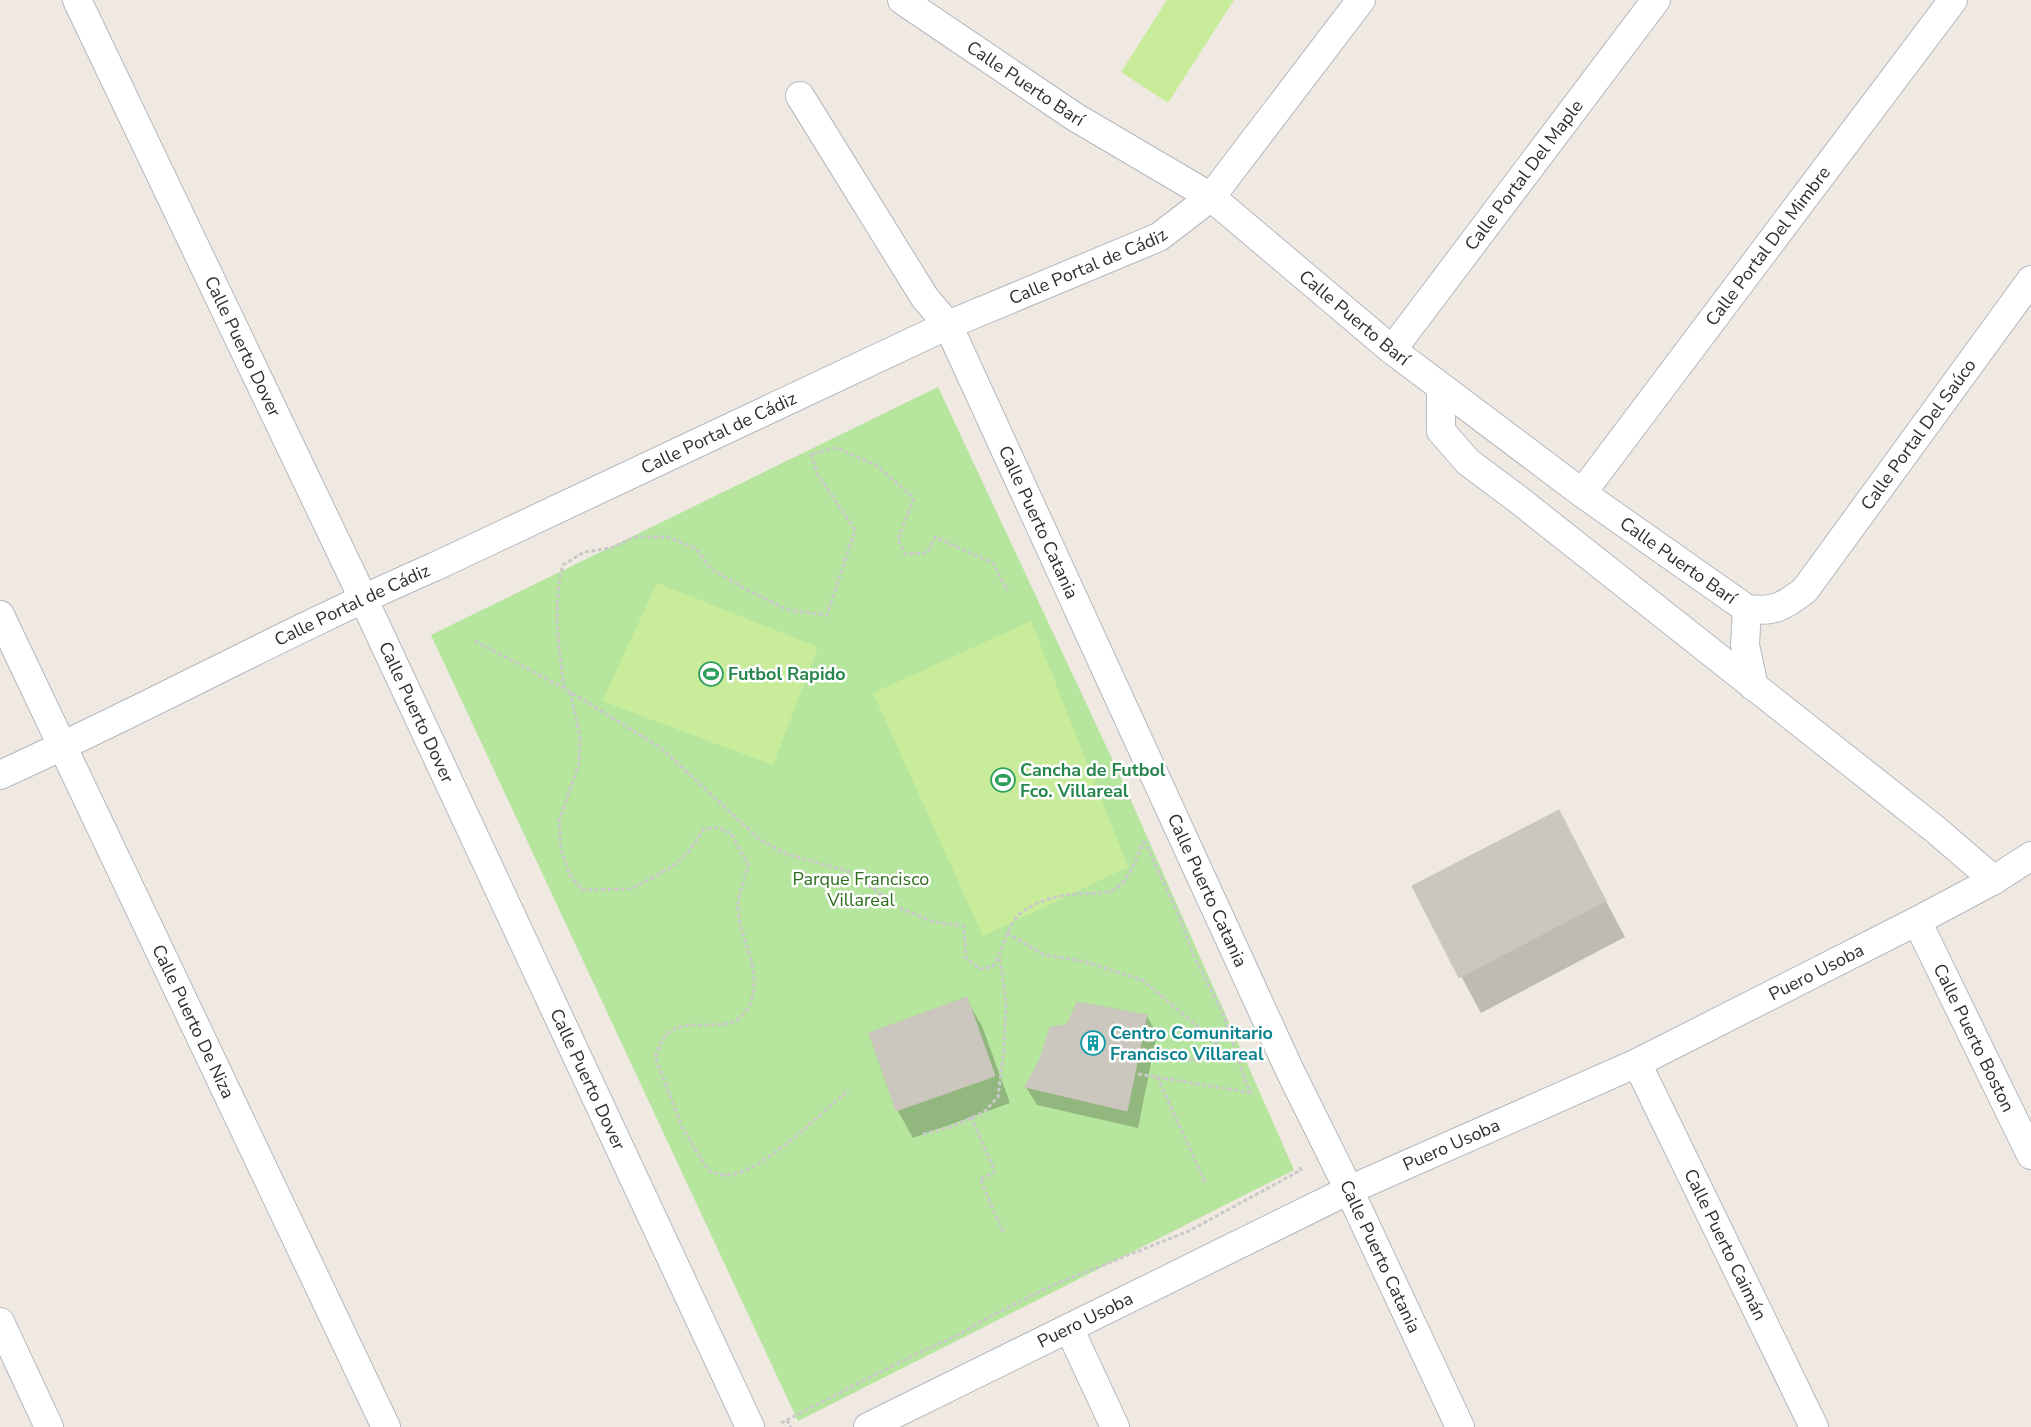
<svg xmlns="http://www.w3.org/2000/svg" width="2031" height="1427" font-family="'Nunito Sans',sans-serif">
<style>
.green{fill:#b6e59e}
.pitch{fill:#c9ec9a}
.shadow{fill:#0003}
.building{fill:#cbc7bf;stroke:#cbc5ba}
.lines{fill:none;stroke-linecap:round;stroke-linejoin:round}
.minor-casing{stroke:#b4b7c1;stroke-width:30}
.path{stroke:#c9c9c9;stroke-width:3;stroke-dasharray:4 2.5;stroke-linecap:butt}
.minor{stroke:#fff;stroke-width:28}
.labels{text-anchor:middle;stroke-width:5;stroke-linejoin:round;paint-order:stroke}
.street-label{font-size:18px;fill:#2e2e2e;stroke:#fff}
.leisure-label{font-size:18px;font-weight:bold;fill:#27864d;stroke:#fff;text-anchor:start}
.park-label{font-size:18px;fill:#2c6e1b;stroke:#fff}
.culture-label{font-size:18px;font-weight:bold;fill:#0d838f;stroke:#fff;text-anchor:start}
</style>
<rect width="100%" height="100%" fill="#efe9e1"/>
<!-- green -->
<path class="green" d="M938 387 1122 780 1294 1170 798 1421 431 635Z"/>
<!-- pitch -->
<g class="pitch">
<path d="M1167 0H1234L1168 103 1121 72Z"/>
<path d="M657 583 818 647 773 765 602 701Z"/>
<path d="M1031 621 1128 867 983 936 873 693Z"/>
</g>
<!-- shadow -->
<g class="shadow">
<path d="M1558 811 1625 937 1481 1013 1413 887Z"/>
<path d="M966 999 982 1026 1010 1103 913 1138 898 1111 871 1034Z"/>
<path d="M1147 1016 1157 1034 1138 1128 1037 1105 1026 1087Z"/>
</g>
<!-- building -->
<g class="building">
<path d="M1559 810 1606 901 1459 978 1412 886Z"/>
<path d="M967 997 995 1076 896 1111 869 1033Z"/>
<path d="M1077 1002 1147 1015 1127 1111 1025 1087 1040 1059 1050 1027 1067 1025Z"/>
</g>
<g class="lines">
<!-- minor casing -->
<g class="minor-casing">
<g id="minor">
<path id="s1" d="M77 0 363 598 750 1427"/>
<path id="s2" d="M902 0 1075 117 1211 197 1392 350 1582 493 1747 609C1775 612 1783 607 1805 590L2031 280"/>
<path id="s3" d="M800 96 925 298 948 325 1291 1073 1349 1190 1460 1427"/>
<path id="s4" d="M1392 350 1656 0"/>
<path d="M1441 387V431L1468 462 1515 497 1936 830 1994 880"/>
<path id="s5" d="M1582 493 1953 0"/>
<path d="M1747 609 1745 645 1754 687"/>
<path id="s6" d="M0 615 386 1427"/>
<path id="s7" d="M0 775C146 709 287 631 434 567L948 325 1159 237 1211 197 1361 0"/>
<path id="s8" d="M1917 921 2031 1155"/>
<path id="s9" d="M1637 1063 1814 1427"/>
<path d="M0 1322 49 1427"/>
<path d="M1069 1328 1115 1427"/>
<path id="s10" d="M868 1427 1349 1190 1637 1063 1917 921 1994 880 2031 856"/>
</g>
</g>
<!-- path -->
<g class="path">
<path d="M475 641 564 688 661 748 758 838 786 854 851 872 900 908 933 922 964 926 966 958 980 969 992 967C1006 950 1003 929 1020 914 1036 901 1057 895 1077 894 1089 893 1108 895 1118 887 1131 876 1137 856 1144 841"/>
<path d="M564 688C559 649 552 604 563 565L584 552 611 548 634 537H668L695 548 711 569 747 590 788 610 827 615 855 530 818 475 811 454 836 448 876 465 914 498 898 539 905 554 927 553 935 537 993 563 1008 592"/>
<path d="M570 692 580 736 579 764 559 821 561 848 569 874 582 890 631 889 672 867 690 850 703 830 715 827 731 833 748 865C746 876 738 895 738 905 738 937 761 965 752 998 738 1045 689 1010 665 1036 661 1041 658 1051 655 1057L682 1127 708 1170C713 1172 721 1176 727 1175 762 1174 820 1113 849 1090"/>
<path d="M1007 933 1044 955 1083 961 1142 980 1195 1024 1210 1040 1217 1042 1231 1036 1223 1014 1193 954 1180 918 1145 842"/>
<path d="M1231 1036 1245 1080 1251 1093"/>
<path d="M1143 1049 1193 1061 1217 1042"/>
<path d="M1138 1074 1252 1093"/>
<path d="M1157 1077 1206 1184"/>
<path d="M971 1117 995 1172 980 1179 1004 1234"/>
<path d="M923 1134 951 1127 984 1112 998 1097 1004 1049 1006 1003 1000 959"/>
<path d="M787 1420 791 1427"/>
<path d="M781 1423 904 1360 958 1335 991 1316 1053 1285 1189 1231 1301 1170 1299 1166"/>
</g>
<!-- minor -->
<use href="#minor" class="minor"/>
</g>
<!-- icons -->
<defs>
<g id="stadium-ring" transform="scale(1.25)"><circle r="9.5" fill="#fff" stroke="#2e9e5b" stroke-width="1.5"/><path d="M0-5a6.5 5 0 1 0 0 10a6.5 5 0 1 0 0-10ZM-3.5-1.8h7v3.6h-7Z" fill="#2e9e5b"/></g>
<g id="building-ring" transform="scale(1.25)"><circle r="9.5" fill="#fff" stroke="#0f9aa8" stroke-width="1.5"/><path d="M-4-6H4V6H1V3H-1V6H-4ZM-2.5-4.3h1.7v1.8h-1.7ZM.8-4.3h1.7v1.8H.8ZM-2.5-1h1.7V.8h-1.7ZM.8-1h1.7V.8H.8Z" fill="#0f9aa8"/></g>
</defs>
<g fill-rule="evenodd">
<use href="#stadium-ring" x="711" y="674"/>
<use href="#stadium-ring" x="1003" y="780"/>
<use href="#building-ring" x="1093" y="1043"/>
</g>
<g class="labels">
<!-- street labels -->
<g class="street-label">
<text dy="6" stroke="none"><textPath href="#s2" startOffset="149">Calle Puerto Barí</textPath></text>
<text dy="6" stroke="none"><textPath href="#s4" startOffset="219">Calle Portal Del Maple</textPath></text>
<text dy="6" stroke="none"><textPath href="#s5" startOffset="309">Calle Portal Del Mimbre</textPath></text>
<text dy="6" stroke="none"><textPath href="#s7" startOffset="1201">Calle Portal de Cádiz</textPath></text>
<text dy="6" stroke="none"><textPath href="#s2" startOffset="554">Calle Puerto Barí</textPath></text>
<text dy="6" stroke="none"><textPath href="#s1" startOffset="384">Calle Puerto Dover</textPath></text>
<text dy="6" stroke="none"><textPath href="#s7" startOffset="796">Calle Portal de Cádiz</textPath></text>
<text dy="6" stroke="none"><textPath href="#s2" startOffset="1299">Calle Portal Del Saúco</textPath></text>
<text dy="6" stroke="none"><textPath href="#s3" startOffset="490">Calle Puerto Catania</textPath></text>
<text dy="6" stroke="none"><textPath href="#s2" startOffset="959">Calle Puerto Barí</textPath></text>
<text dy="6" stroke="none"><textPath href="#s7" startOffset="391">Calle Portal de Cádiz</textPath></text>
<text dy="6" stroke="none"><textPath href="#s1" startOffset="789">Calle Puerto Dover</textPath></text>
<text dy="6" stroke="none"><textPath href="#s3" startOffset="895">Calle Puerto Catania</textPath></text>
<text dy="6" stroke="none"><textPath href="#s10" startOffset="1052">Puero Usoba</textPath></text>
<text dy="6" stroke="none"><textPath href="#s6" startOffset="450">Calle Puerto De Niza</textPath></text>
<text dy="6" stroke="none"><textPath href="#s8" startOffset="130">Calle Puerto Boston</textPath></text>
<text dy="6" stroke="none"><textPath href="#s1" startOffset="1194">Calle Puerto Dover</textPath></text>
<text dy="6" stroke="none"><textPath href="#s10" startOffset="648">Puero Usoba</textPath></text>
<text dy="6" stroke="none"><textPath href="#s9" startOffset="202">Calle Puerto Caimán</textPath></text>
<text dy="6" stroke="none"><textPath href="#s3" startOffset="1300">Calle Puerto Catania</textPath></text>
<text dy="6" stroke="none"><textPath href="#s10" startOffset="242">Puero Usoba</textPath></text>
</g>
<!-- leisure labels -->
<g class="leisure-label">
<text x="728" y="680">Futbol Rapido</text>
<text x="1020" y="776">Cancha de Futbol<tspan x="1020" dy="21">Fco. Villareal</tspan></text>
</g>
<!-- park labels -->
<g class="park-label">
<text x="861" y="885">Parque Francisco<tspan x="861" dy="21">Villareal</tspan></text>
</g>
<!-- culture labels -->
<g class="culture-label">
<text x="1110" y="1039">Centro Comunitario<tspan x="1110" dy="21">Francisco Villareal</tspan></text>
</g>
</g>
</svg>
